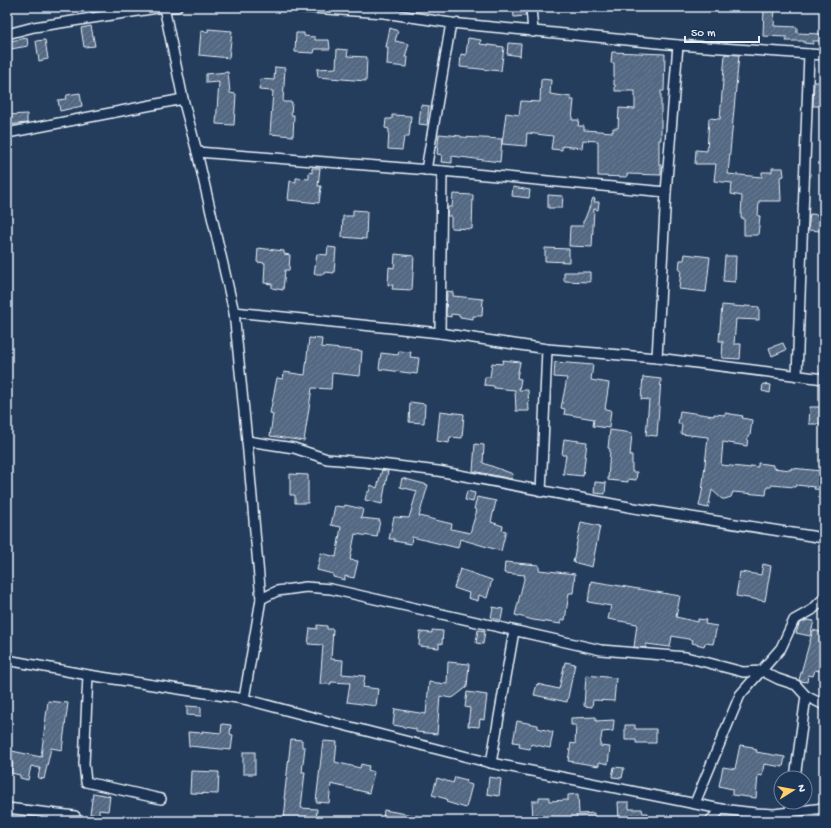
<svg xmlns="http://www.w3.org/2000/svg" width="831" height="828" font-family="'Gochi Hand',sans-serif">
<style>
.building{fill:url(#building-hatch);stroke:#e8f1f8}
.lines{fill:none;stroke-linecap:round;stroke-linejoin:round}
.street-casing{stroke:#e8f1f8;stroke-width:12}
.street{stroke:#1d3557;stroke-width:9}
</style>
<defs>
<pattern id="building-hatch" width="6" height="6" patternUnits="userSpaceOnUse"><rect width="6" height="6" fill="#536782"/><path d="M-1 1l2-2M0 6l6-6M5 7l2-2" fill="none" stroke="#6c7d94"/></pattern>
</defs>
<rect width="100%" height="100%" fill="#253d5d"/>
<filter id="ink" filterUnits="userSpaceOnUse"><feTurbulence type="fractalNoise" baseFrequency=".025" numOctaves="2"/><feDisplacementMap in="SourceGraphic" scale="8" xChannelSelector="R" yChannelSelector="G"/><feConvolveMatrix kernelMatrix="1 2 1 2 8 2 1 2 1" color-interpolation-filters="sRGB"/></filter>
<g filter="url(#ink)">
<!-- building -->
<g class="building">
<path d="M513 7H525L526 16 514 17Z"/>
<path d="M764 7H775L774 26 797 27V33L821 34V41H813V44L804 43V41H786L787 37 763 36Z"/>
<path d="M91 26 95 46 84 47 81 28Z"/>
<path d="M390 28 398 31 395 41 409 44 405 57H408L407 67 387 65 388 47H386Z"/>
<path d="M208 29 232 31 229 58 199 55 201 31 208 32Z"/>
<path d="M296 33H304V36L315 37V40H329L330 49H315L314 53 295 52Z"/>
<path d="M27 38 28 46 11 49 10 41Z"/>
<path d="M468 38 481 40 480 44 504 47 501 71 460 67 461 54 466 55Z"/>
<path d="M45 40 48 59 39 61 36 41Z"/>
<path d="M508 43 521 44 520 56 507 54Z"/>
<path d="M337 49 348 50 347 56 367 57 366 81 318 77 317 69 336 68Z"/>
<path d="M612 52 665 54 664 91H661V140H659V165H661V175L627 174V177L598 176V141L583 140 582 148 562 146V150L551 149 553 136 527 133 526 146 502 144 506 113 519 115 521 101 540 102 541 79 551 80 550 94 571 97V100H574L572 120H579L578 126H584V130L613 132V128H618L619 108 635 109V91H615V85H614V63H611Z"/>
<path d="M725 54 739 55 728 174 762 177V172H772V168H783L784 176 780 177 781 201H759L758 216H760L758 235H744V218H741L742 196 731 194 732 183 714 181 716 164H695L696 150 707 151 709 118 720 119Z"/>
<path d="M275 67 285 68 283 102H292L291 115H294L293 136 270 134 273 91 259 90 260 79 274 80Z"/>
<path d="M228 72 230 93 236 94 234 125 216 124 219 82 206 83V74Z"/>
<path d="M814 82H824V106H813Z"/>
<path d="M80 93 82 106 60 111 58 100 66 99 67 95Z"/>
<path d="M421 105 429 106 427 125 419 124Z"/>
<path d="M27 114V123L7 125V115Z"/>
<path d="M392 115 411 116 409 137H404L402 150 388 149 389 129 385 128 386 119H392Z"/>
<path d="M439 134 461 136V137L502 139 500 162 452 156V163L441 162 442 155 437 154Z"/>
<path d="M312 168H320L318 186H321L319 203 288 200 290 181 296 182V178L309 179V172L312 173Z"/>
<path d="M513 187 530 190 529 198 512 196Z"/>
<path d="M453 194 473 195 472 229 451 228V216H447L448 207H452Z"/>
<path d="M548 195 563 196 562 208H548Z"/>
<path d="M593 198 595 199 594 202H599L598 210 594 209 592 247 569 246 570 226H583V221H584Z"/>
<path d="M353 210 367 211 366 239 342 237 343 216H353Z"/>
<path d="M810 214 824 215V229H822L821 231 808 230Z"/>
<path d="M328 247 336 248 334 273 325 272 324 274H314L317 254 327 255Z"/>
<path d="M258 248 284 251V254L290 255 289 270H285L283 290 272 288V284L264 283 265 263 257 262Z"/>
<path d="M545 248 569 249V262L545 261Z"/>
<path d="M395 254 414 256 412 290 392 289 393 285H388L389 267 394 268Z"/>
<path d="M685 254 710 257 706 292 679 289 681 270H679L680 260H684Z"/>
<path d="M725 256H736L735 282 723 281Z"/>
<path d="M564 272H590V282L564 281Z"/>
<path d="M447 291 453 292V296L483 299 482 316H473V319L460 317V315L451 314V317L446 316Z"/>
<path d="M722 305 745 307V306L759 307V320L736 319 734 344H741L740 359 722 358 723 341H719Z"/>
<path d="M309 338 322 339 321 347 362 351 360 376 332 373 331 389 312 388 304 441 270 436 273 414 270 413 277 378 283 379 284 372 305 375Z"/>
<path d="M783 343 786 350 772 356 769 348Z"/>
<path d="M399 351 411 352 410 357 419 358 417 374 379 369 381 353 398 355Z"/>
<path d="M503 360 520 362 517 378 521 379 519 390H528L529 411H516L515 390 494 388V386L484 385 485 377H490L492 363 502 364Z"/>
<path d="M555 362 593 365 591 380 609 383 605 409 611 410 609 428 593 426 594 419 564 414 565 409 561 408 567 378 554 377Z"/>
<path d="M643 377 661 379 657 436 646 435 649 400 641 399Z"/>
<path d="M763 384 771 385 770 393 762 391Z"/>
<path d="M410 402 425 404 424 423 409 422Z"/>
<path d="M810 407H824V424H809Z"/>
<path d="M440 411 464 414 462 438 450 437 449 443 437 441Z"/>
<path d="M680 411 714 416V414L725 415V413L743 416 742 418 752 420 750 436H748L747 446 723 442 721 465 751 468V466L758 467V463L773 465V468L791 470V468L822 471V473H824V490L814 489 815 487 796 485 795 487 771 485V487H767L766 495 733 492 731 497 725 499H722L712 490 708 508 699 506 702 492 708 437 681 434 682 424H678Z"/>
<path d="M610 430 632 433 630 456H632V472H637L636 480 628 479V482L608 480 610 449 608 448Z"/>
<path d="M564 439 587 442 583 476 563 474 566 455H562Z"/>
<path d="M475 444 484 445 483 463 513 474 512 479 473 471Z"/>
<path d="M382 470 388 471 382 504 365 500 367 492H369L371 485 377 488Z"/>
<path d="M290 474 308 475V503H295V495H290Z"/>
<path d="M402 478 428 485 419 516 452 524 451 529 470 533 477 510 474 509 477 497 496 501 491 522 503 526 502 530 506 531 501 551 460 539 458 548 412 537 411 544 394 541 395 539H389L394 517 409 518 417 491 400 487Z"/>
<path d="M595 482 606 483 605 494 594 493Z"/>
<path d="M467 491 475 493 473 502 465 500Z"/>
<path d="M345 505 363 509 361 518 380 520 377 537 355 534 350 560 358 561 354 578 345 576V580L333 577V574L317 570 321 553 336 557 341 527 331 525 335 506 344 507Z"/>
<path d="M581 522 600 526 592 567 573 562Z"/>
<path d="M505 562 539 565V570L575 574 573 593H569L565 620H561V624L533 620 515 615 525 575 504 573Z"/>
<path d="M763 564 771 566 765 601 736 596 740 572 761 575Z"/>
<path d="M460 569 492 580 487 598 479 595 478 601 468 598 469 593 454 588Z"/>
<path d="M591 581 680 596 676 617 698 622V619L706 620 705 624 717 626 713 644 705 643 704 646 692 643 693 640 672 636 670 647 646 644V648L634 647 637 624 608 619 611 606 588 602Z"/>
<path d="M493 607 503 609 501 620 491 618Z"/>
<path d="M807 620 814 621 810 636 796 633 799 624Z"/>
<path d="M317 625 327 626V629H333L331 659 343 660 342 674 365 676 363 687 378 689 376 706 347 702 350 683 331 682V684H320L323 645 308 644 310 628 317 629Z"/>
<path d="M432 630 443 631 442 644 439 643V648L419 646 420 632 432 633Z"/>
<path d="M478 630 485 631 483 644 476 643Z"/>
<path d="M813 630 824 633V672L815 670 813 676 808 675 807 682 800 681 799 680Z"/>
<path d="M448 662 469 664 467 687 454 697 451 698 440 696 437 734 416 732V729L393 725 395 709 426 714 429 682 447 684Z"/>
<path d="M565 662 575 664 567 702 534 695 537 684 559 689Z"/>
<path d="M586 675 616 678 614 701 593 700 592 707 584 706Z"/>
<path d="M467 692 487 695 484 720 480 719 479 727 468 726 470 708 465 707Z"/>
<path d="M48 701 68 703 62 750 51 748 44 779 38 778 40 768 31 766 28 780 20 778V775L11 773 13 763 7 762V750L41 757Z"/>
<path d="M187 706 201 707V716L187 715Z"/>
<path d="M596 717V721L614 720 613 731 602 732 600 746 610 747 608 764 599 762V766L568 761 571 743 575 744 576 725H571V718Z"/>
<path d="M517 721 538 725V728L553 732 550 748 531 744 530 749 519 747 520 743 513 742Z"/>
<path d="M222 724 231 725 230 734 233 735 231 750 189 746 188 732 202 733V731L221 733Z"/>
<path d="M625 725H635V729H656V743H636V740H625Z"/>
<path d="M291 739 302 740V747H305L302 772H305L301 808 317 809 316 821 284 820 286 799H284Z"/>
<path d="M323 741 337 742 335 762 360 768 361 764 369 766 368 770 374 772 369 793 331 784 329 803 316 802Z"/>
<path d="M740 745 753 747V749L757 750 756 752 785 757 783 767 764 764 762 776 758 775 756 798 732 795V789L719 786 723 767 735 769Z"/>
<rect x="243" y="752" width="12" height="22"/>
<path d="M614 767 624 768 622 778 612 777Z"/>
<path d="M191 771 219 772 218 794 190 793Z"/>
<path d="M455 777 467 780 466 783 472 785 466 808 446 802 447 799 432 795 437 778 453 783Z"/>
<path d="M489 777 501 779 499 796 487 794Z"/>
<path d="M93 793 110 796 108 811 99 810V815L90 814Z"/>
<path d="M578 794 579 814 594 813V821H533L532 801H539V797H549V801L568 800V795Z"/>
<path d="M618 802H629V809H642L643 813H648V821H619Z"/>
<path d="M384 810 423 817 422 821H391L383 819Z"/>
</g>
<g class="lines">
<!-- street casing -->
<g class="street-casing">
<g id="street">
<path d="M164 7 183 99 197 152 234 312 247 441 261 599 244 699"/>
<path d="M298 7 384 13 451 23 678 45 824 55"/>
<path d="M531 7 533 32"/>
<path d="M7 34 34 27 164 7H177"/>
<path d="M7 133 183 99"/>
<path d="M197 152 442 171 666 192 678 45"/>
<path d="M426 170 451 23"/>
<path d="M234 312 440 333 547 349 657 358 824 379"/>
<path d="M440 333 442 171"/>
<path d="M657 358 666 192"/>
<path d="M797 376 809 54"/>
<path d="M247 441 294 448 327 459 364 462 438 471 634 508 824 538"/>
<path d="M541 492 547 349"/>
<path d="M261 599 277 591 306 587 331 589 601 650 686 657 743 672 762 671 778 679 796 685 806 696 824 705"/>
<path d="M7 660 88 675 244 699 312 717 491 763 721 809 755 813 774 814 824 808"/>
<path d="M88 675 84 764 86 782 161 799"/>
<path d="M491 763 514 631"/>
<path d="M795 778 806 696"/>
<path d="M695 803 740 695 781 648 794 620 812 610 824 598"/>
<path d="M7 808 75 816"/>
<path d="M790 813 791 802"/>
<path d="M710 821 721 809"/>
</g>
</g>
<!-- street -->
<use href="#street" class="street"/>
</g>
</g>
<!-- margin -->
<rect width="831" height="828" fill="none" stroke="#1d3557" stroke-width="24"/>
<rect x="12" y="12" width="807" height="804" fill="none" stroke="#e8f1f8" stroke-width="1.5" filter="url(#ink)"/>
<!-- north arrow -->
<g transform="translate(793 790) rotate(79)"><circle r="19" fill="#1d3557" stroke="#6e8097"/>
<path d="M0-3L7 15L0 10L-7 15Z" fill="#ffd166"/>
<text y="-6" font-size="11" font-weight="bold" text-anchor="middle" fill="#e8f1f8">N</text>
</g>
<!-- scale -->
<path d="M685 36v6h74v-6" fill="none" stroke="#e8f1f8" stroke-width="2"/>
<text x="691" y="36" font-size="12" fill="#e8f1f8" stroke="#1d3557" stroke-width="3" paint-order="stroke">50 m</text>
</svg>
